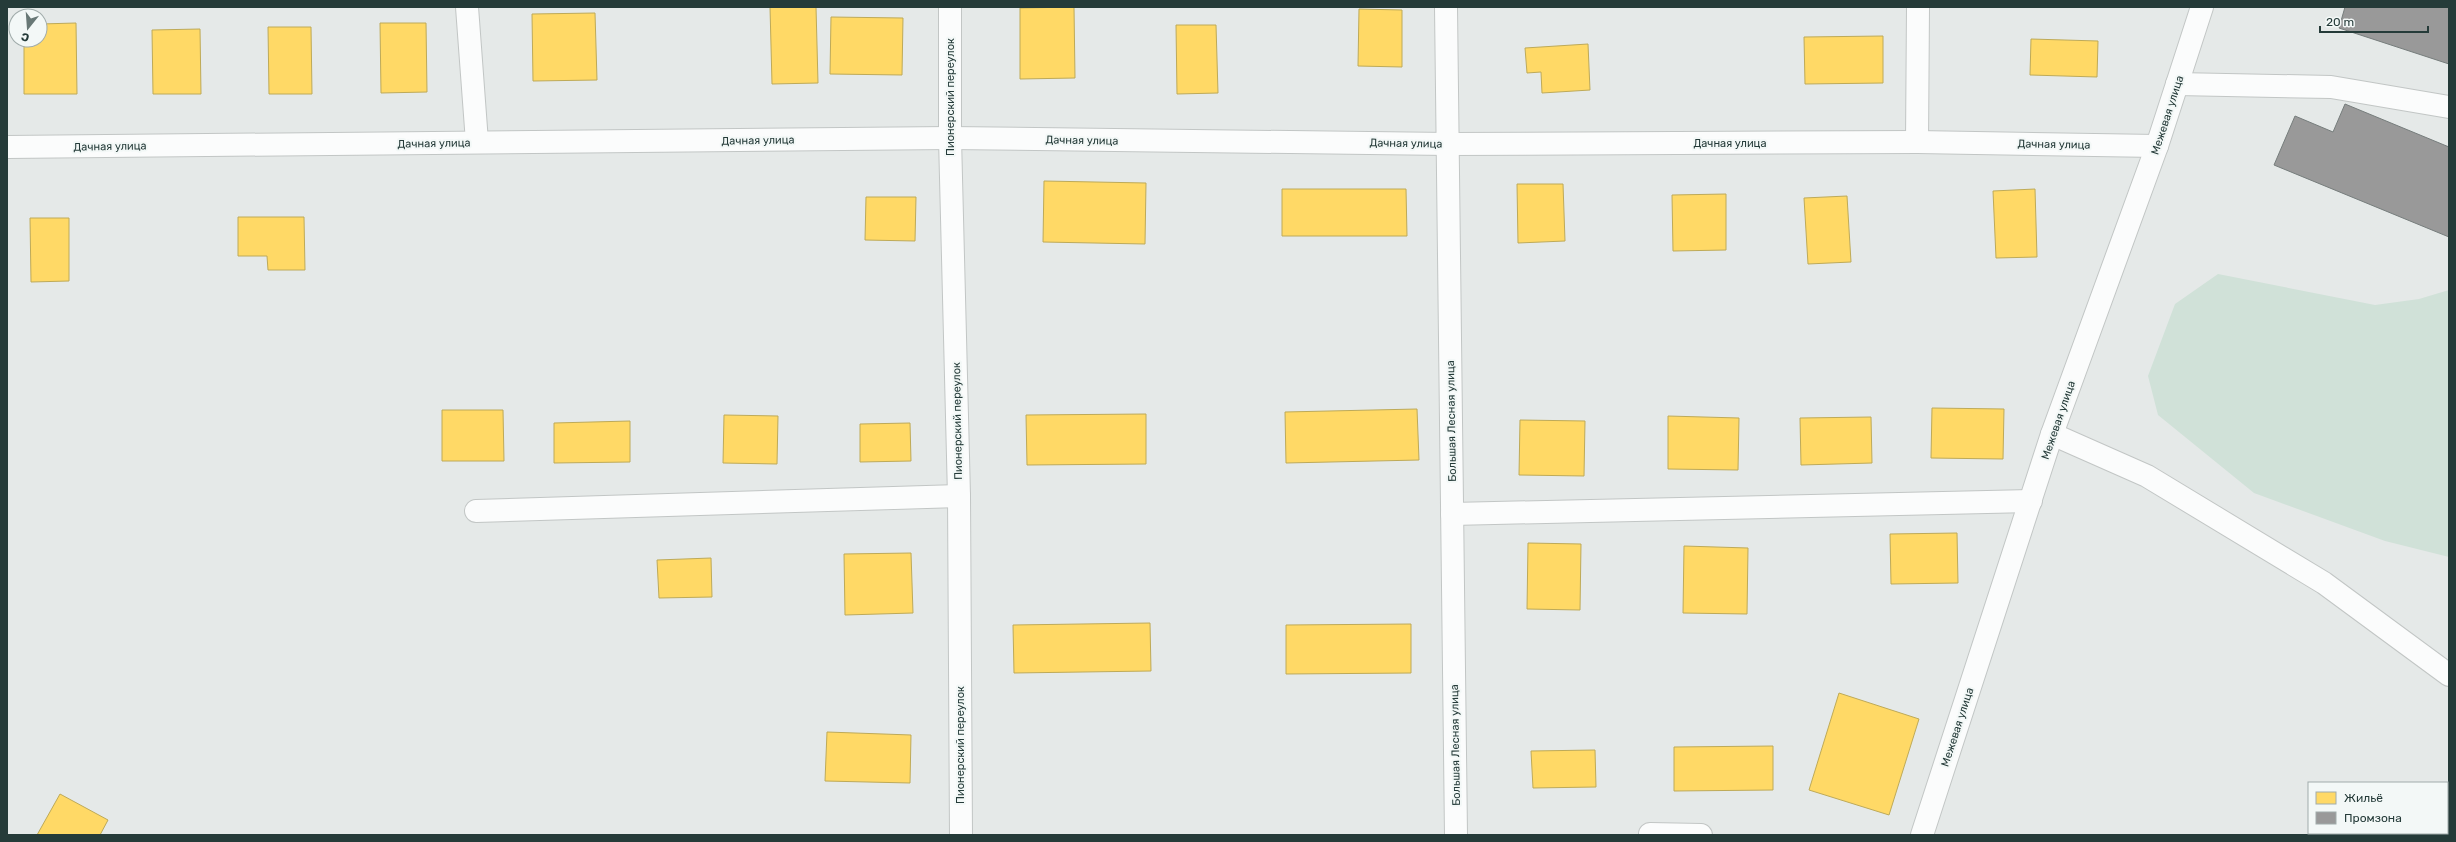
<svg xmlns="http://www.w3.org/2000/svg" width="2456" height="842" font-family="Rubik,sans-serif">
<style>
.green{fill:#d0e1d8}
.homes{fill:#ffd966;stroke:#beaa58}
.industry{fill:#999;stroke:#767d7c}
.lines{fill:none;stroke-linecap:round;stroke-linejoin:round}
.minor-casing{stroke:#c2c6c5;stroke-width:24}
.minor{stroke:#fbfcfc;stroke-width:22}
.labels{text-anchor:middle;stroke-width:4;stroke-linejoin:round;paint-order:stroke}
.street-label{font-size:11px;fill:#253b39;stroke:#f3f8f7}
</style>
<rect width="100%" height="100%" fill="#e5e9e8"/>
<!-- green -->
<path class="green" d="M2218 274 2375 305 2419 299 2449 290V557L2385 541 2254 493 2158 415 2148 376 2175 304Z"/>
<!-- homes -->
<g class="homes">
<path d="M770 7H816L818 83 772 84Z"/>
<path d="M1074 7 1075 78 1020 79V8Z"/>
<path d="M1359 9 1402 10V67L1358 66Z"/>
<path d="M595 13 597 80 533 81 532 14Z"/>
<path d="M831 17 903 18 902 75 830 74Z"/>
<path d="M76 23 77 94H24V40H40V24Z"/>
<path d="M380 23H426L427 92 381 93Z"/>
<path d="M1176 25H1216L1218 93 1177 94Z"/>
<path d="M268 27H311L312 94H269Z"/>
<path d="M200 29 201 94H153L152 30Z"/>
<path d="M1883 36V83L1805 84 1804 37Z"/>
<path d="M2031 39 2098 41 2097 77 2030 75Z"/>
<path d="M1588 44 1590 90 1542 93 1541 72 1527 73 1525 48Z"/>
<path d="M1044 181 1146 183 1145 244 1043 242Z"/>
<path d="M1517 184H1563L1565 241 1518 243Z"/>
<path d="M1282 189H1406L1407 236H1282Z"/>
<path d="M2035 189 2037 257 1996 258 1993 191Z"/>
<path d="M1726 194V250L1673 251 1672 195Z"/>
<path d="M1847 196 1851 262 1808 264 1804 198Z"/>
<path d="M866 197H916L915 241 865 240Z"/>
<path d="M238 217H304L305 270H268L267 256H238Z"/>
<path d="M30 218H69V281L31 282Z"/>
<path d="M1932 408 2004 409 2003 459 1931 458Z"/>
<path d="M1417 409 1419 460 1286 463 1285 412Z"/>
<path d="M442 410H503L504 461H442Z"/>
<path d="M1146 414V464L1027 465 1026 415Z"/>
<path d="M724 415 778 416 777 464 723 463Z"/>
<path d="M1668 416 1739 418 1738 470 1668 469Z"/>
<path d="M1871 417 1872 463 1801 465 1800 418Z"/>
<path d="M1520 420 1585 421 1584 476 1519 475Z"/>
<path d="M630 421V462L554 463V423Z"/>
<path d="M910 423 911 461 860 462V424Z"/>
<path d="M1957 533 1958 583 1891 584 1890 534Z"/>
<path d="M1528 543 1581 544 1580 610 1527 609Z"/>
<path d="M1684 546 1748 548 1747 614 1683 613Z"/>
<path d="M911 553 913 613 845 615 844 554Z"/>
<path d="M711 558 712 597 659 598 657 560Z"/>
<path d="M1150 623 1151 671 1014 673 1013 625Z"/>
<path d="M1411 624V673L1286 674V625Z"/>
<path d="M1839 693 1919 719 1889 815 1809 790Z"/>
<path d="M827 732 911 735 910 783 825 781Z"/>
<path d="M1773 746V790L1674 791V747Z"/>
<path d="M1595 750 1596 787 1533 788 1531 751Z"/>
<path d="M60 794 108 820 100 835H37Z"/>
</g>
<!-- industry -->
<g class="industry">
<path d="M2345 7H2449V64L2339 28Z"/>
<path d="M2345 104 2449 147V237L2274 165 2295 116 2333 132Z"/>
</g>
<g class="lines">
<!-- minor casing -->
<g class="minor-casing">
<g id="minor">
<path d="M467 7 477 142"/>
<path d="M950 7V138L959 496 961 835"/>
<path d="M1446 7 1456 835"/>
<path d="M2177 84 2331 87 2449 107"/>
<path d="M1917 142 1918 7"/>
<path d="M7 147 950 138 1448 144 1917 142 2157 146"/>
<path d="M2052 434 2147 476 2324 583 2449 675"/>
<path d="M476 511 959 496"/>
<path d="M1452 514 2031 501"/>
<path d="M1650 834 1701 835"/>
<path d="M1922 835 2052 434 2157 146 2202 7"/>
</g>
</g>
<!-- minor -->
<use href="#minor" class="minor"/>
</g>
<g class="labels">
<!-- street labels -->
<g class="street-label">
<text transform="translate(950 97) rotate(-90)" y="4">Пионерский переулок</text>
<text transform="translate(2167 115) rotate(-72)" y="4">Межевая улица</text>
<text transform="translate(758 140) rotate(-1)" y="4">Дачная улица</text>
<text transform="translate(1082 140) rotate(1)" y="4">Дачная улица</text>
<text transform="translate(434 143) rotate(-1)" y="4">Дачная улица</text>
<text transform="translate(1406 143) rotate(1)" y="4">Дачная улица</text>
<text x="1730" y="147">Дачная улица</text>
<text transform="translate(2054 144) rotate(1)" y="4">Дачная улица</text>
<text transform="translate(110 146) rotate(-1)" y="4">Дачная улица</text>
<text transform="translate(2058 420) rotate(-71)" y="4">Межевая улица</text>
<text transform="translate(957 421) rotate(-91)" y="4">Пионерский переулок</text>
<text transform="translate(1451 421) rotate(-91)" y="4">Большая Лесная улица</text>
<text transform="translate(1957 727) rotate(-72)" y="4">Межевая улица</text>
<text transform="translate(960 745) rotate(-90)" y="4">Пионерский переулок</text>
<text transform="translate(1455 745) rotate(-91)" y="4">Большая Лесная улица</text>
</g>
</g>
<!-- border -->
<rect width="2456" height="842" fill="none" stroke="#253b39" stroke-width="16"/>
<!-- legend -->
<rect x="2308" y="782" width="140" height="52" fill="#f3f8f7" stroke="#a1acab"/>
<rect x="2316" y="792" width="20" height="12" fill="#ffd966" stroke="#a1acab"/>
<text x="2344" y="802" font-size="12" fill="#253b39">Жильё</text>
<rect x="2316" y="812" width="20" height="12" fill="#999999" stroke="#a1acab"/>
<text x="2344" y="822" font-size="12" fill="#253b39">Промзона</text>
<!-- north arrow -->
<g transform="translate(28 28) rotate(197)"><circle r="19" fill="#f3f8f7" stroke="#a1acab"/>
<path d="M0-3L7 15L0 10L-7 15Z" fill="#687876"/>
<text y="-6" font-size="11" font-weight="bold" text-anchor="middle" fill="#253b39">С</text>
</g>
<!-- scale -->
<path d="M2320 26v6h108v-6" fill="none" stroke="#253b39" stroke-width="2"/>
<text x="2326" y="26" font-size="12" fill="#253b39" stroke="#f3f8f7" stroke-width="3" paint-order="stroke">20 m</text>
</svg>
